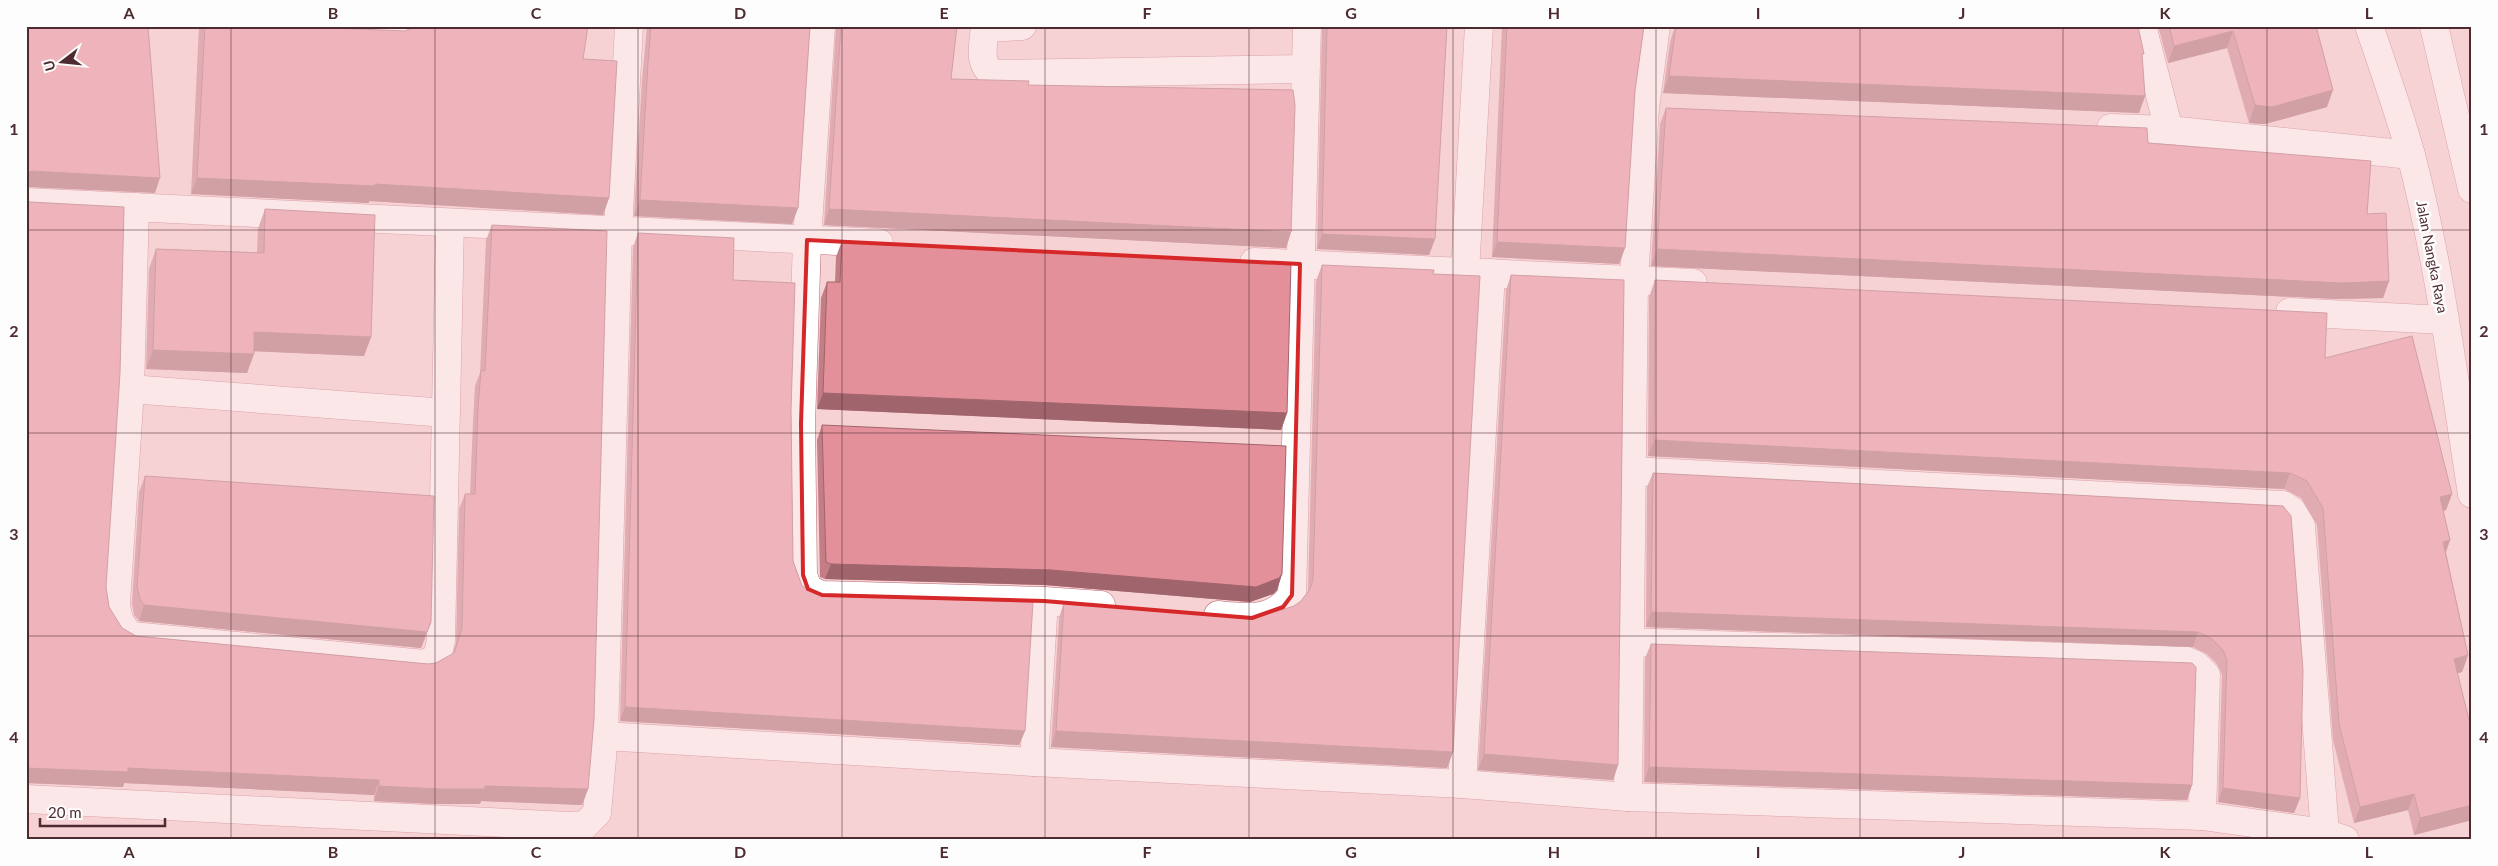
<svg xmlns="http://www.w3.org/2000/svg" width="2498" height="866" font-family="Lato,sans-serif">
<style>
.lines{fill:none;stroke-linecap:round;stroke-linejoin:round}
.street-casing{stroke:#ba6a75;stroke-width:29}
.primary-casing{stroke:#ba6a75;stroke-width:29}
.street{stroke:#fff;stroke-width:28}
.primary{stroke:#fff;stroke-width:28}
.wall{fill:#c47c85}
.shaded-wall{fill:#a0656c}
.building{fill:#e4909b;stroke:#a0656c}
.marked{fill:none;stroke:#d62828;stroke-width:4;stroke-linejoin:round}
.grid{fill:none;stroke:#4e2b30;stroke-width:1;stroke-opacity:0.55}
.labels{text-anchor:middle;stroke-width:5;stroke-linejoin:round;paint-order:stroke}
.street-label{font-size:14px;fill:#4e2b30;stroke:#fdfdfd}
.neatline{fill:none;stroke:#4e2b30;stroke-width:2}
.grid-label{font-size:16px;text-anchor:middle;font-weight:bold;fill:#4e2b30}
</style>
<rect width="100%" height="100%" fill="#f7d2d5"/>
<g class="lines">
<!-- street casing -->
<g class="street-casing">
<g id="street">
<path d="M821 26 807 240 801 424 803 575 808 589 822 595 1044 601 1101 605"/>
<path d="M985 26C984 43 977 63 993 74L1305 69"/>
<path d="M2142 26 2169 130 2411 155"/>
<path d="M2369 26C2384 69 2399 112 2411 155 2440 266 2454 381 2472 494"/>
<path d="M985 28 1022 26"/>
<path d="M365 31 399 32 406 26"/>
<path d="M2111 128 2169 130"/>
<path d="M26 202 879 243"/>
<path d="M135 207 130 389 116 603C117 617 120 626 132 636L424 664 437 658 441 640 450 223"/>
<path d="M1254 262 1693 283"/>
<path d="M1465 272 1479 26"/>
<path d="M2290 312 2444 320"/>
<path d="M130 389 446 413"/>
<path d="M1631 471 2283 505 2292 511 2301 526 2325 833"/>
<path d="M1218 615C1248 618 1273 622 1292 595L1307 26"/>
<path d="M1629 642 2187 661 2196 665 2206 675 2202 816"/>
<path d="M604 736 1034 762 1462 784 1628 797 2202 816 2325 833 2345 840"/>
<path d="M1034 762 1044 601"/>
<path d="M1462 784 1491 273"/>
<path d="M1628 797 1634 280 1645 108 1656 26"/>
<path d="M26 799 568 826 585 825 597 813 604 736 618 231 629 26"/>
</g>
</g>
<!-- primary casing -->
<g class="primary-casing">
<path id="primary" d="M2434 26 2472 189"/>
</g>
<!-- street -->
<use href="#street" class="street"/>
<!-- primary -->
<use href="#primary" class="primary"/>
</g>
<!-- wall -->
<g class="wall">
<path d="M199 26H286L583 59 609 198 603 215 369 201V203L191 194Z"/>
<path d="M647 26H810L798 208 792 224 634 216 642 80Z"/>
<path d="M836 26H957L951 79 1028 85 1291 232 1286 248 824 225Z"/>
<path d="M1322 26H1447L1435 239 1429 255 1317 249Z"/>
<path d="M1502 26H1644L1635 91 1625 248 1619 264 1492 257Z"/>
<path d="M1675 26H2138L2142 58 2145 96 2139 113 1663 93 1670 42Z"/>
<path d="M2158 26H2316L2327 107 2265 124 2249 123 2227 48 2168 63Z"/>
<path d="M1666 108 2148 143 2367 214 2389 281 2383 298 2337 299 1651 266 1660 124Z"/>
<path d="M265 209 371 337 364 356 254 351 247 373 146 369 149 269 156 249 257 253 258 229Z"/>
<path d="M492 225 588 789 582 805 481 801 480 804H436L374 801V795L124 783 123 787 26 783 106 587 109 607 122 628 136 636 428 664 436 663 453 654 456 643 459 509 465 494H470L473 422 475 386 480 373 486 240Z"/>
<path d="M638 233 733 280 791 410 793 561 802 586 1025 731 1019 745 620 721 633 247Z"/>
<path d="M842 241 1287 413 1281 430 817 409 821 298 827 282H835L836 257Z"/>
<path d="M1322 265 1453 752 1447 768 1051 747 1059 618 1064 602 1256 618 1294 606 1301 601 1308 592 1316 281Z"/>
<path d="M1511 275 1618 765 1613 780 1478 770 1506 290Z"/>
<path d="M1655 280 2325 358 2452 494 2446 510 2443 511 2450 540 2446 552 2468 655 2462 672 2457 673 2471 728H2472V820L2414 835 2408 810 2354 823 2333 740 2317 525 2301 498 2284 489 1648 456 1649 297Z"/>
<path d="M822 425 1282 574 1277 590 1273 594 1250 602 1045 585 825 579 820 577 817 440Z"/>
<path d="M1653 473 2283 506 2300 798 2294 813 2218 802 2222 675 2217 664 2207 654 2193 647 1646 627 1647 487Z"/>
<path d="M145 476 425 638 421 648 139 621 134 615 132 603 139 492Z"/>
<path d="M1651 644 2192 785 2187 800 1644 782 1645 658Z"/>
</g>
<!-- shaded-wall -->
<g class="shaded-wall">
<path d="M2233 31 2227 48 2168 63 2174 46Z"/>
<path d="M1669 76 2145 96 2139 113 1663 93Z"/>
<path d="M2333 90 2327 107 2265 124 2249 123 2255 105Z"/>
<path d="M32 171 160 178 155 193 26 187V173Z"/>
<path d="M197 178 375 184 609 198 603 215 369 201V203L191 194Z"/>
<path d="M640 200 798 208 792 224 634 216Z"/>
<path d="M829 209 1291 232 1286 248 824 225Z"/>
<path d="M1322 234 1435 239 1429 255 1317 249Z"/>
<path d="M1497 242 1625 248 1619 264 1492 257Z"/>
<path d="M1657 249 2389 281 2383 298 2337 299 1651 266Z"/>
<path d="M254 332 371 337 364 356 247 351Z"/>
<path d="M153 350 254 354 247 373 146 369Z"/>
<path d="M823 393 1287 413 1281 430 817 409Z"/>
<path d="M1654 440 2290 473 2284 489 1648 456Z"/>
<path d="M2452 494 2446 510 2434 513 2440 497Z"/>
<path d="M2450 540 2444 557 2443 542Z"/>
<path d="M831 564 1282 574 1277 590 1273 594 1250 602 1045 585 825 579Z"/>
<path d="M144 605 431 622 421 648 139 621Z"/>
<path d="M1651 612 2198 632 2193 647 1646 627Z"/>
<path d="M2468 655 2462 672 2448 676 2454 659Z"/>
<path d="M625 707 1025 731 1019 745 620 721Z"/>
<path d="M1056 731 1453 752 1447 768 1051 747Z"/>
<path d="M1484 754 1618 765 1613 780 1478 770Z"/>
<path d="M1649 767 2192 785 2187 800 1644 782Z"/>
<path d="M26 768H128L379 780 374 795 124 783 123 787 26 783Z"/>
<path d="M379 786H485L588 789 582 805 481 801 480 804H436L374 801Z"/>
<path d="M2223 788 2300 798 2294 813 2218 802Z"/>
<path d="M2414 794 2408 810 2354 823 2360 807Z"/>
<path d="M2472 805V820L2414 835 2420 818Z"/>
</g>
<!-- building -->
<g class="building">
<path d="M26 26H148L160 178 32 171 26 173Z"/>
<path d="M205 26H286L405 31 416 26H588L583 59 617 61 609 198 375 184V186L197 178Z"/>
<path d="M651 26H810L798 208 640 200 648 64Z"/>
<path d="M841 26H957L951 79 1029 81 1028 85 1293 90 1295 105 1291 232 829 209Z"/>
<path d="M1327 26H1447L1435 239 1322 234Z"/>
<path d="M1507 26H1644L1635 91 1625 248 1497 242Z"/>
<path d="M1676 26H2138L2144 54H2142L2145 96 1669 76Z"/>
<path d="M2169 26H2316L2333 90 2272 107 2255 105 2233 31 2174 46Z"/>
<path d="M1666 108 2147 128 2148 143 2371 161 2367 214 2386 213 2389 281 2343 283 1657 249Z"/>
<path d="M26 201 30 202 124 207 120 373 106 587 109 607 122 628 136 636 428 664 436 663 454 653 462 628 465 494H475L478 407 481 370 485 371 492 225 607 231 594 720 588 789 485 786V789H441L379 786V780L128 768V772L26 768Z"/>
<path d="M265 209 375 215 371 337 254 332V354L153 350 156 249 264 253Z"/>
<path d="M638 233 734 238 733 280 795 283 791 410 793 561 802 586 827 596 1033 602 1025 731 625 707Z"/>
<path d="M842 241 1291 263 1287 413 823 393 827 282H840Z"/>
<path d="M1322 265 1434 270 1433 274 1480 276 1453 752 1056 731 1064 602 1256 618 1294 606 1301 601 1310 589 1313 580Z"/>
<path d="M1511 275 1624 280 1618 765 1484 754Z"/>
<path d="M1655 280 2327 313 2325 358 2412 336 2452 494 2440 497 2450 540 2443 542 2468 655 2454 659 2471 728H2472V805L2420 818 2414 794 2360 807 2339 724 2323 508 2307 481 2290 473 1654 440Z"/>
<path d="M822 425 1286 446 1282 574 1279 578 1256 587 1051 570 831 564 826 562Z"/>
<path d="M1653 473 2283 506 2291 516 2303 670 2300 798 2223 788 2227 660 2223 650 2212 639 2198 632 1651 612Z"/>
<path d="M145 476 434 496 431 622 427 632 144 605 140 599 137 587Z"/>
<path d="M1651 644 2192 663 2196 667 2192 785 1649 767Z"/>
</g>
<!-- marked area -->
<path d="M0 0H2498V866H0ZM807 240 1300 264 1292 595 1283 607 1252 618 1044 601 822 595 808 589 803 575 801 424Z" fill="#f7d2d5" fill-opacity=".55" fill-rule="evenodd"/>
<path class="marked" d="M807 240 1300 264 1292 595 1283 607 1252 618 1044 601 822 595 808 589 803 575 801 424Z"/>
<!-- grid -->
<path class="grid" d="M231 26V840M435 26V840M638 26V840M842 26V840M1045 26V840M1249 26V840M1453 26V840M1656 26V840M1860 26V840M2063 26V840M2267 26V840M26 230H2472M26 433H2472M26 636H2472"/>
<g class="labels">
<!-- street labels -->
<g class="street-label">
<text transform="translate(2432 257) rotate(79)" y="5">Jalan Nangka Raya</text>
</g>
</g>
<!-- border -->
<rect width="2498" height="866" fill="none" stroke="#fdfdfd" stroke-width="55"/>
<!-- north arrow -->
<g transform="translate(62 62) rotate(254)" stroke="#fdfdfd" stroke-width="4" paint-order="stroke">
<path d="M0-4L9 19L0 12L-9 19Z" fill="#4e2b30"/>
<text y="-8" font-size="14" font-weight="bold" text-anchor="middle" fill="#4e2b30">U</text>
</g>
<!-- scale -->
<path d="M40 818v8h125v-8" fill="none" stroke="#4e2b30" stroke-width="2.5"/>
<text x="48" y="818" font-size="15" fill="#4e2b30" stroke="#fdfdfd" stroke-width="4" paint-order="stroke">20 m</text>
<rect x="28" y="28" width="2442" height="810" class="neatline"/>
<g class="grid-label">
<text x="129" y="19">A</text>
<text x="333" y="19">B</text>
<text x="536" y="19">C</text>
<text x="740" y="19">D</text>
<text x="944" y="19">E</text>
<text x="1147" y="19">F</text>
<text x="1351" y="19">G</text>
<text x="1554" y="19">H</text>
<text x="1758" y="19">I</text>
<text x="1962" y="19">J</text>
<text x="2165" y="19">K</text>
<text x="2369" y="19">L</text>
<text x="14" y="135">1</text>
<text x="2484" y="135">1</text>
<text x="14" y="337">2</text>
<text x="2484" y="337">2</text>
<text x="14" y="540">3</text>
<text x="2484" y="540">3</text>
<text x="14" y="743">4</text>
<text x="2484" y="743">4</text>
<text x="129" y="858">A</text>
<text x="333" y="858">B</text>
<text x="536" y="858">C</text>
<text x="740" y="858">D</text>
<text x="944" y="858">E</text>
<text x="1147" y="858">F</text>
<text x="1351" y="858">G</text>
<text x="1554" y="858">H</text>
<text x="1758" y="858">I</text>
<text x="1962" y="858">J</text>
<text x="2165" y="858">K</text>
<text x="2369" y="858">L</text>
</g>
</svg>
